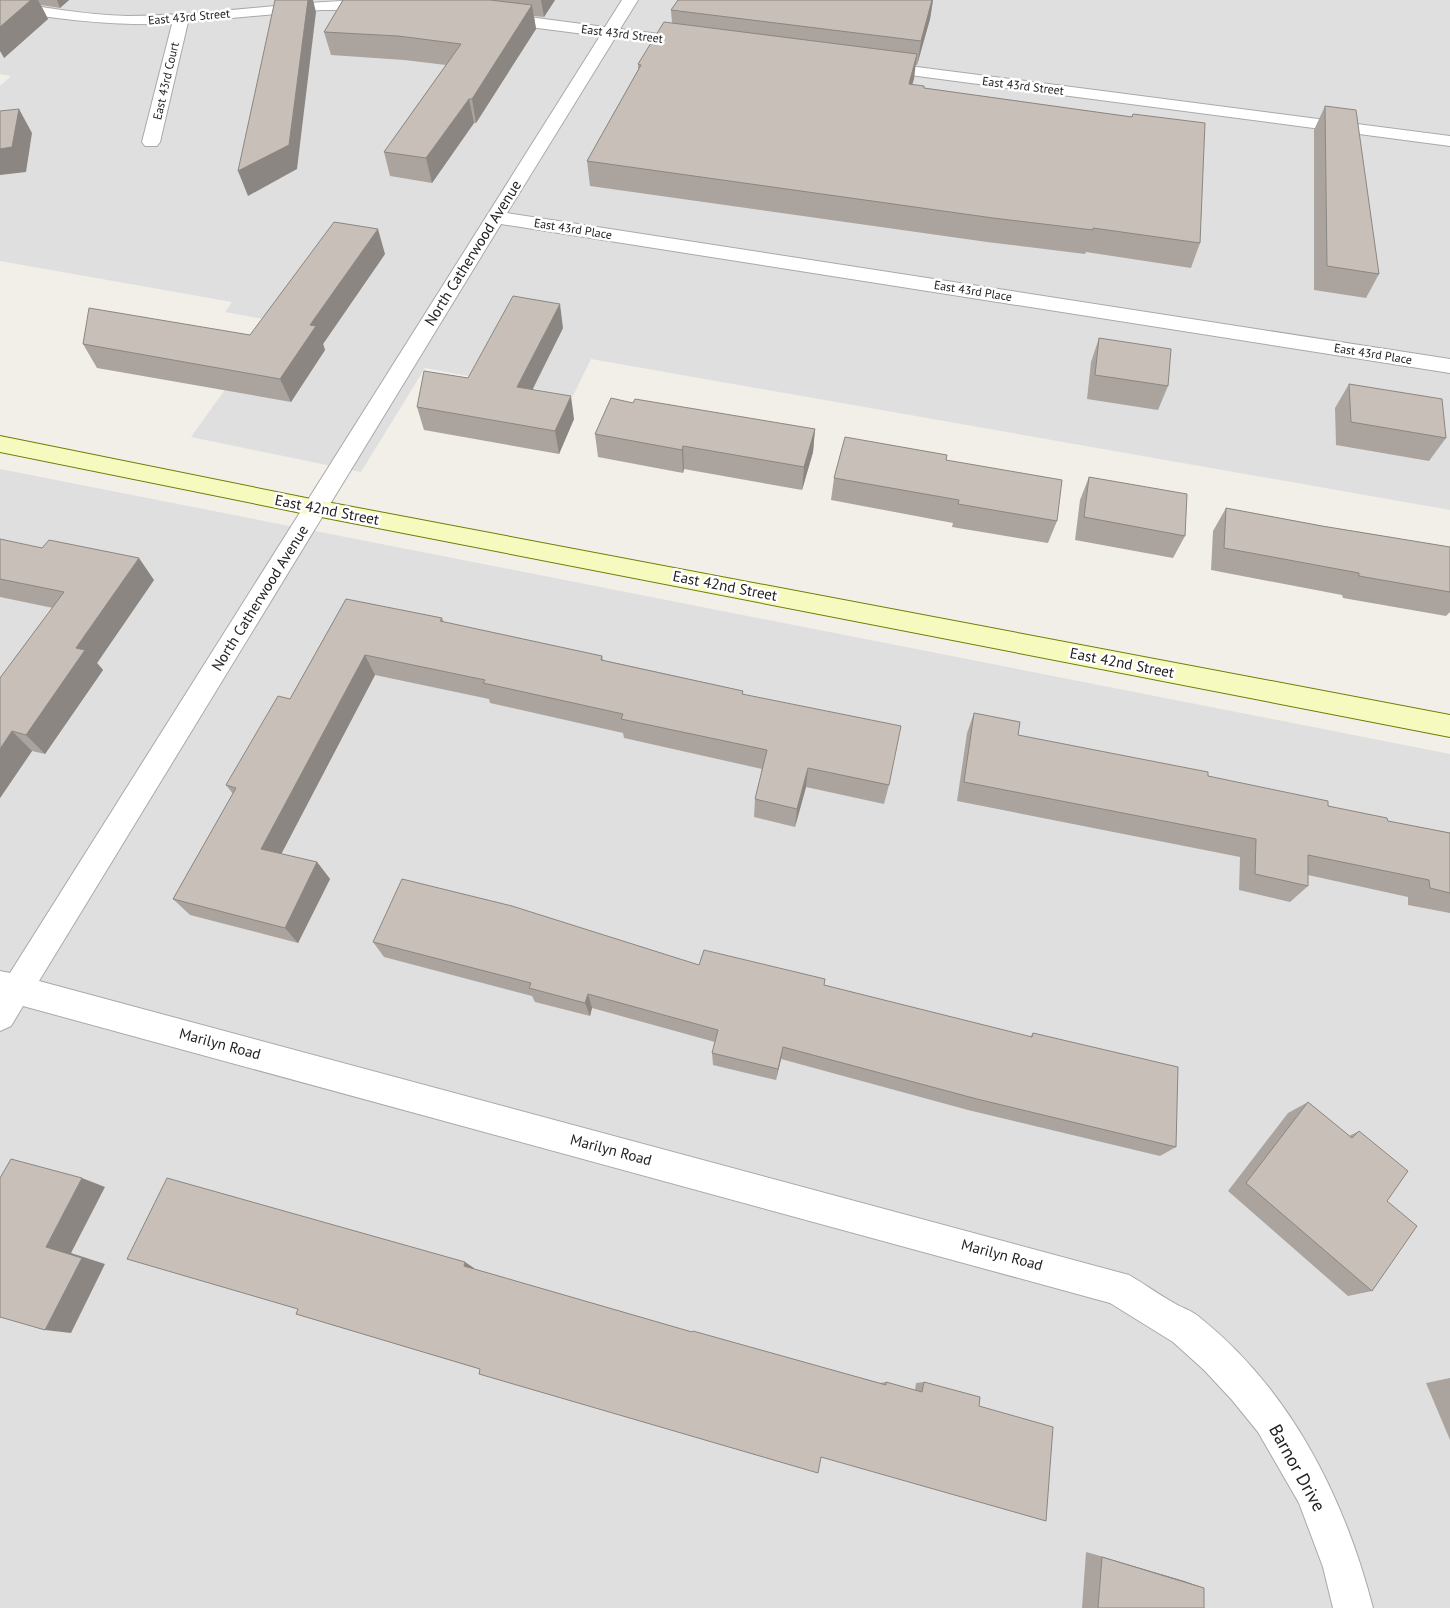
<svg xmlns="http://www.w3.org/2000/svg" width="1450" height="1608" font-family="'PT Sans',sans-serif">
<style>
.residential{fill:#e0dfdf}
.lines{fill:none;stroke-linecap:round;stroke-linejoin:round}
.street-casing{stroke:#a9a9a9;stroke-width:2}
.secondary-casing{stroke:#707d05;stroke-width:2}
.street{fill:#fff;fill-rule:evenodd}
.secondary{fill:#f7fabf;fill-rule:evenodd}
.wall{fill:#aba49e}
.shaded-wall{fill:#8b8681}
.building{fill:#c7bfb8;stroke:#8b8681}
.labels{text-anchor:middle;stroke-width:5;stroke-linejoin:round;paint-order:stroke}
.far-street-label{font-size:12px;fill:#222;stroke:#fff}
.street-label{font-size:15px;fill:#222;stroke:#fff}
.near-street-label{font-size:18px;fill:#222;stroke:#fff}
</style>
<rect width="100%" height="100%" fill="#f2efe9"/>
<!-- residential -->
<g class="residential">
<path d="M0 0H1450V510L591 359 573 396 425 368 361 472 191 437 274 321 225 312 232 302 0 261V86L11 76 0 74Z"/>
<path d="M0 469 1450 754V1608H0Z"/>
</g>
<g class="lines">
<!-- street casing -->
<g class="street-casing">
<g id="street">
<path d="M0 0C42 7 85 15 128 16 212 16 295 0 379 0L387 5 379 10H321L188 22 160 142 157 146H145L142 142 172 24C113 26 58 19 0 10Z"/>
<path d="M622 0H638L620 29 692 38 700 43 692 48 615 38 507 213 1450 359V373L501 224 39 981 1129 1275C1145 1284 1159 1295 1174 1303 1182 1308 1191 1310 1198 1316 1290 1389 1344 1496 1373 1608H1333L1323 1567 1299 1503 1258 1432 1232 1400 1204 1370 1173 1342 1110 1303 23 1006 11 1026 0 1031V971L10 973 600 36 499 23 491 18 499 13 605 27Z"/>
<path d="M878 62 1450 136V146L872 70 870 67 872 64Z"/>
</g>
</g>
<!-- secondary casing -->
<g class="secondary-casing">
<path id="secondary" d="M0 436 316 500 1450 715V737L316 516 0 452Z"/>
</g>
<!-- street -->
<use href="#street" class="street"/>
<!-- secondary -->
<use href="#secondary" class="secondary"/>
</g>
<!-- wall -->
<g class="wall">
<path d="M0 0H69L60 8 41 5 48 19 4 58Z"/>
<path d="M343 0H555L544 17 534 16 536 29 476 123H474L432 183 390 176 384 152 446 65 404 60 331 55 324 32Z"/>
<path d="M678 0H933L930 19 917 65H915L912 84 924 88 1132 117 1133 114 1200 243 1191 268 1086 252 1085 254 987 242 590 186 587 161 638 70V64L672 23 671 10Z"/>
<path d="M1325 106 1379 274 1366 298 1314 290V130Z"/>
<path d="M385 254 323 344 325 350 291 402 97 368 83 344 250 335Z"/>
<path d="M563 328 533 389 574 419 559 454 424 430 417 407 468 378Z"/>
<path d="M1099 338 1168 386 1158 410 1087 399 1091 362Z"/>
<path d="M1349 384 1446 438 1429 461 1336 445 1335 408Z"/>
<path d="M633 403 815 429 813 452 802 490 684 469 683 473 598 457 595 434Z"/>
<path d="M946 460 1057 521 1048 543 952 527 953 523 831 500 834 478Z"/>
<path d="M1089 477 1185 536 1173 558 1075 540 1080 500Z"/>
<path d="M1226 508 1322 526 1450 547V612L1446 616 1343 598 1342 595 1211 570 1213 531Z"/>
<path d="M0 539 154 580 97 663 103 670 45 754 32 751 0 798V678L53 608 0 597Z"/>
<path d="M346 599 442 618 444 622 602 656 603 660 743 691 742 694 889 785 884 804 806 787 795 827 754 817 755 799 762 769 624 738 623 733 490 703 489 699 375 675 281 854 317 862 330 879 298 943 190 915 173 899 233 794 226 785 290 699Z"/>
<path d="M974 713 1018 735 1208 776 1388 821 1450 833V913L1408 905V897L1308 875V886L1290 902 1239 890 1240 857 957 801 967 733Z"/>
<path d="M373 942 699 965 824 985 1030 1037 1033 1033 1176 1147 1160 1156 968 1110 781 1059 776 1080 713 1065 712 1053 715 1042 592 1008 590 1016 535 1002 532 996 384 957Z"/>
<path d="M1308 1102 1349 1136 1359 1131 1387 1201 1372 1291 1348 1296 1228 1191 1288 1113Z"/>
<path d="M474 1268V1269L692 1332 880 1383 886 1382 915 1390 916 1383 924 1382 980 1397 821 1457 480 1369 296 1314Z"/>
<path d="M1450 1378V1440L1426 1383Z"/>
<path d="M1086 1552 1184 1581 1204 1588V1608H1082Z"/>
</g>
<!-- shaded-wall -->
<g class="shaded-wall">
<path d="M31 0H38L48 19 4 58 0 51V27Z"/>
<path d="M57 0H69L60 8Z"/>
<path d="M308 0H313L316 12 297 169 248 196 238 171Z"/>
<path d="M541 0H555L544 17Z"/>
<path d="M932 0H933L930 19 917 65 921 41Z"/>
<path d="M532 5 536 29 476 123 472 99Z"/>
<path d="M917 54 914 79 905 108 909 84Z"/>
<path d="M469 99 474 123 432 183 426 158Z"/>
<path d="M19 109 32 133 26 172 0 175V149Z"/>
<path d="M378 229 385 254 323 344 325 350 291 402 280 379 310 325Z"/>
<path d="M560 304 563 328 522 410 517 387Z"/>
<path d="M571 396 574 419 559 454 555 431Z"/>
<path d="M815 429 813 452 802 490 804 467Z"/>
<path d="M683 446 684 469 683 473 682 450Z"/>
<path d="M139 558 154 580 97 663 103 670 45 754 26 735 76 648Z"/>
<path d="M365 655 375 675 275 866 261 849Z"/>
<path d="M12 731 32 751 0 798V749Z"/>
<path d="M808 768 806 787 795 827 797 809Z"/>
<path d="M317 862 330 879 298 943 285 928Z"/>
<path d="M588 994 592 1008 590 1016 585 1003Z"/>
<path d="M783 1047 781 1059 776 1080 778 1069Z"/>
<path d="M82 1178 105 1187 71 1253 105 1264 71 1333 45 1330 46 1247Z"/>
<path d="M465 1262 474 1268 473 1272 464 1266Z"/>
<path d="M1086 1552 1184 1581 1204 1588 1102 1557Z"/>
</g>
<!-- building -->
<g class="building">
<path d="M0 0H31L0 27Z"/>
<path d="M275 0H308L289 145 238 171Z"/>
<path d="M343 0H490L532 5 472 99H469L426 158 384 152 461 44 398 36 324 32Z"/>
<path d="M678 0H932L921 41 671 10Z"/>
<path d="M664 22 917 54 909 84 924 86V88L1132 117 1133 114 1205 123 1200 243 1093 228V230L993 218 587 161 641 65 638 64Z"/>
<path d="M1325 106 1356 110 1379 274 1327 266Z"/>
<path d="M19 109 12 147 0 149V111Z"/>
<path d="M334 222 378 229 310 325 316 326 280 379 83 344 89 308 250 335Z"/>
<path d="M513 296 560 304 517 387 571 396 555 431 417 407 424 371 468 378Z"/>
<path d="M1099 338 1171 349 1168 386 1095 375Z"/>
<path d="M1349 384 1442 399 1446 438 1351 422Z"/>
<path d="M611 398 633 403 635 399 815 429 804 467 683 446 682 450 595 434Z"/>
<path d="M845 437 947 455 946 460 1062 480 1057 521 958 504 959 500 834 478Z"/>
<path d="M1089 477 1187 494 1185 536 1084 517Z"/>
<path d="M1226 508 1322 526 1450 547V592L1359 576V573L1224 548Z"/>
<path d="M0 539 42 548 49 540 139 558 76 648 85 650 26 735 12 731 0 749V678L64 592 0 579Z"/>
<path d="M346 599 442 618 440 621 602 656 601 660 743 691 742 694 901 726 889 785 808 768 797 809 755 799 767 750 621 719 623 714 483 683 485 680 365 655 261 849 317 862 285 928 173 899 236 788 226 785 278 696 290 699Z"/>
<path d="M974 713 1020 722 1018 735 1208 772V776L1328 801V806L1387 818 1388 821 1450 833V893L1430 888 1429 880 1308 855V886L1255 874 1256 839 964 782Z"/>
<path d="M402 879 512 906 699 965 704 950 825 979 824 985 1032 1037 1033 1033 1178 1067 1176 1147 977 1099 783 1047 778 1069 712 1053 718 1030 588 994 585 1003 529 988 531 983 373 942Z"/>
<path d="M1308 1102 1352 1138 1359 1131 1408 1171 1387 1201 1417 1226 1372 1291 1246 1183Z"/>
<path d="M11 1159 82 1178 46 1247 82 1258 45 1330 0 1317V1178Z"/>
<path d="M167 1178 465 1262 464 1266 692 1332 693 1331 886 1385V1382L922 1392 924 1382 980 1397 979 1406 1053 1427 1046 1521 821 1457 818 1473 479 1374 480 1369 296 1314 298 1309 127 1259Z"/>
<path d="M1102 1557 1204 1588V1608H1098Z"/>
</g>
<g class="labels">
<!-- far-street labels -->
<g class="far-street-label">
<text transform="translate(189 17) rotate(-5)" y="4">East 43rd Street</text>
<text transform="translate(622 34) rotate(7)" y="4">East 43rd Street</text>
<text transform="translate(166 81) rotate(-77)" y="4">East 43rd Court</text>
<text transform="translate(1023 86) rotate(7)" y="4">East 43rd Street</text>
<text transform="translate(573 229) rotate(9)" y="4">East 43rd Place</text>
<text transform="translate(973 291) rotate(9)" y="4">East 43rd Place</text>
<text transform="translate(1373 354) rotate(9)" y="4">East 43rd Place</text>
</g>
<!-- street labels -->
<g class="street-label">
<text transform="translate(473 253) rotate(-58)" y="5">North Catherwood Avenue</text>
<text transform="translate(327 510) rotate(11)" y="5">East 42nd Street</text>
<text transform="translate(725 586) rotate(11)" y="5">East 42nd Street</text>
<text transform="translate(260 598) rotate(-58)" y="5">North Catherwood Avenue</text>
<text transform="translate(1122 663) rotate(11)" y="5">East 42nd Street</text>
<text transform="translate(220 1044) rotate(15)" y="5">Marilyn Road</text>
<text transform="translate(611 1150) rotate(15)" y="5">Marilyn Road</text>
<text transform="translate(1002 1255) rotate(15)" y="5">Marilyn Road</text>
</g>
<!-- near-street labels -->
<g class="near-street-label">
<text transform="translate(1297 1468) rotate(61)" y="6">Barnor Drive</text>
</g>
</g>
</svg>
